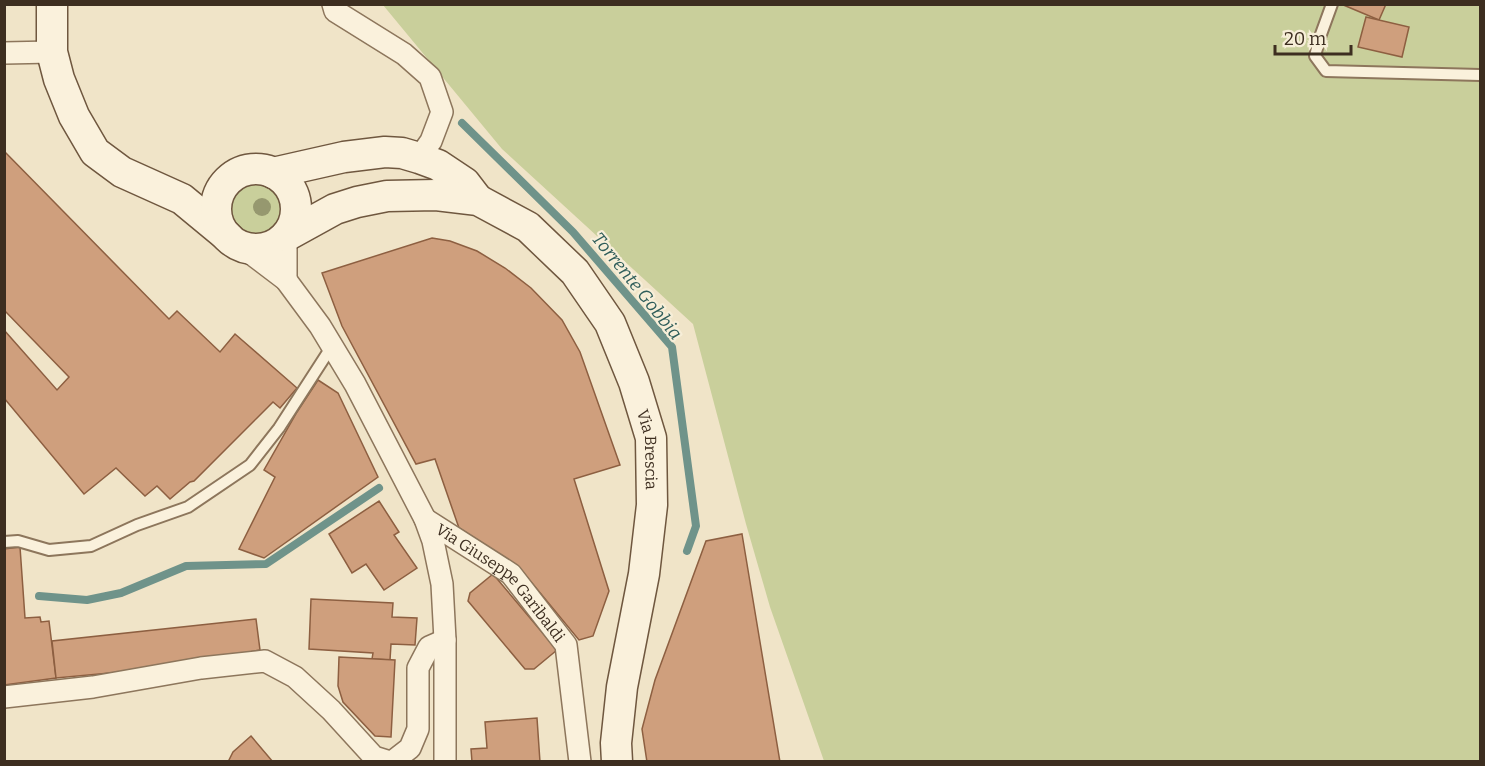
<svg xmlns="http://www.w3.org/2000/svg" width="1485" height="766" font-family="Bitter,serif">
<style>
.green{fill:#c9cf9b}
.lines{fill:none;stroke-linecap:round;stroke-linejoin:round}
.stream{stroke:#6f938a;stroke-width:8}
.building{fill:#cf9f7d;stroke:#8d5f41;stroke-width:1.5}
.service-casing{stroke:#8d765c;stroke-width:14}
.minor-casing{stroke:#8d765c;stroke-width:24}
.secondary-casing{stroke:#6f573f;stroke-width:33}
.service{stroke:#faf1dc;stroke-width:10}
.minor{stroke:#faf1dc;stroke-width:21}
.secondary{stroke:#faf1dc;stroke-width:30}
.tree{fill:#96986f}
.labels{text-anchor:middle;stroke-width:4.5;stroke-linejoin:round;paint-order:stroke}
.street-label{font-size:16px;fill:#3d2e20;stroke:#f7eed8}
.water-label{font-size:18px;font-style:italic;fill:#2f5d5a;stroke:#f7eed8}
</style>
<rect width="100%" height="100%" fill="#f0e4c8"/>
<!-- green -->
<g class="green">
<path d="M383 5H1480V761H824L770 607 746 524 693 324 502 149Z"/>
<circle cx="256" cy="209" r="27"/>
</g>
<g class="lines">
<!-- stream -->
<g class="stream">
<path d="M462 123 573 232 672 347 696 526 687 551"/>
<path d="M39 596 87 600 121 593 186 566 266 564 379 488"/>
</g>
</g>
<!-- building -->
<g class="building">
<path d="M1341 4H1386L1379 20Z"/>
<path d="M1366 17 1409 27 1402 57 1358 47Z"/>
<path d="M4 151 169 319 177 311 220 352 235 334 297 388 280 408 273 402 194 481 190 482 170 499 157 486 145 496 116 468 84 494 4 398V330L57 390 69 377 4 310Z"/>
<path d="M432 238 450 241 477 251 505 268 531 288 562 320 580 352 620 465 574 479 609 591 593 636 579 640 518 566 459 528 435 459 416 464 342 326 322 273Z"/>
<path d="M318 380 338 393 378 477 264 558 239 549 275 477 264 470 297 412Z"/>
<path d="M379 501 399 532 394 535 417 568 384 590 366 564 352 573 329 534Z"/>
<path d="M742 534 780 762H647L642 729 655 680 706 541Z"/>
<path d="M20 547 25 618 40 617 41 622 49 621 56 678 4 685V549Z"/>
<path d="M493 574 557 650 534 669H525L468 601 470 593Z"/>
<path d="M311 599 393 603 392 617 417 618 415 645 391 644 390 660 372 659 373 653 309 649Z"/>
<path d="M256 619 260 650 153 669 56 678 52 641Z"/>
<path d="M339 657 395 660 391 737 375 736 343 702 338 686Z"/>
<path d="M537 718 540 762H472L471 749 487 748 485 722Z"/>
<path d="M251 736 273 762H228L233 752Z"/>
</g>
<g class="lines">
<!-- service casing -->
<g class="service-casing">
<g id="service">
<path d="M1332 4 1320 37 1315 56 1326 71 1480 75"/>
<path d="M4 542 18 541 49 550 91 546 137 525 188 507 250 465 279 428 332 346"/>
</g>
</g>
<!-- minor casing -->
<g class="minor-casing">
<g id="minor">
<path d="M333 4 335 11 404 54 430 77 442 112 431 141 419 158"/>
<path d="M4 53 52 52"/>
<path d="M241 246 286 280 320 326 355 384 425 519 433 541 442 584 445 640V762"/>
<path d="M286 280V236"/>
<path id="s1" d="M425 519 511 574 566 645 580 762"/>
<path d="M4 697 93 687 201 668 265 661 295 677 331 710 374 757 390 762"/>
<path d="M392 762 410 748 418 729V668L429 647 445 640"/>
</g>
</g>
<!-- secondary casing -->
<g class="secondary-casing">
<g id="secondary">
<path d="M52 4V52L59 79 74 116 95 152 122 172 182 199 228 237"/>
<circle cx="256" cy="209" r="40"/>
<path d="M273 173 344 157 385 152 402 153 419 158 438 165 465 183 478 200"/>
<path id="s2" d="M286 236 335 209 357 202 387 196 436 195 478 200 528 227 575 272 610 323 634 382 651 438 652 505 644 574 622 687 616 743 617 762"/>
</g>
</g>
<!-- service -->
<use href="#service" class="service"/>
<!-- minor -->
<use href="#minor" class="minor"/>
<!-- secondary -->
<use href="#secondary" class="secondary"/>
</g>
<!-- trees -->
<circle class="tree" cx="262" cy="207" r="9"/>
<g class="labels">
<!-- street labels -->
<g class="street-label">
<text dy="6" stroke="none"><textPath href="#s2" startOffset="518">Via Brescia</textPath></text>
<text dy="6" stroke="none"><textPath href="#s1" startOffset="100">Via Giuseppe Garibaldi</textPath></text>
</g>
<!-- water labels -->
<g class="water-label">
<text transform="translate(637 286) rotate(51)" y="6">Torrente Gobbia</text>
</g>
</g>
<!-- border -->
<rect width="1485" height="766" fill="none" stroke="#3d2e20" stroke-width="12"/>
<!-- scale -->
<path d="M1275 45v9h76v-9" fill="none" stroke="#3d2e20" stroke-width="3"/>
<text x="1284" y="45" font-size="18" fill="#3d2e20" stroke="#f7eed8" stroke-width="4.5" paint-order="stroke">20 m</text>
</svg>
